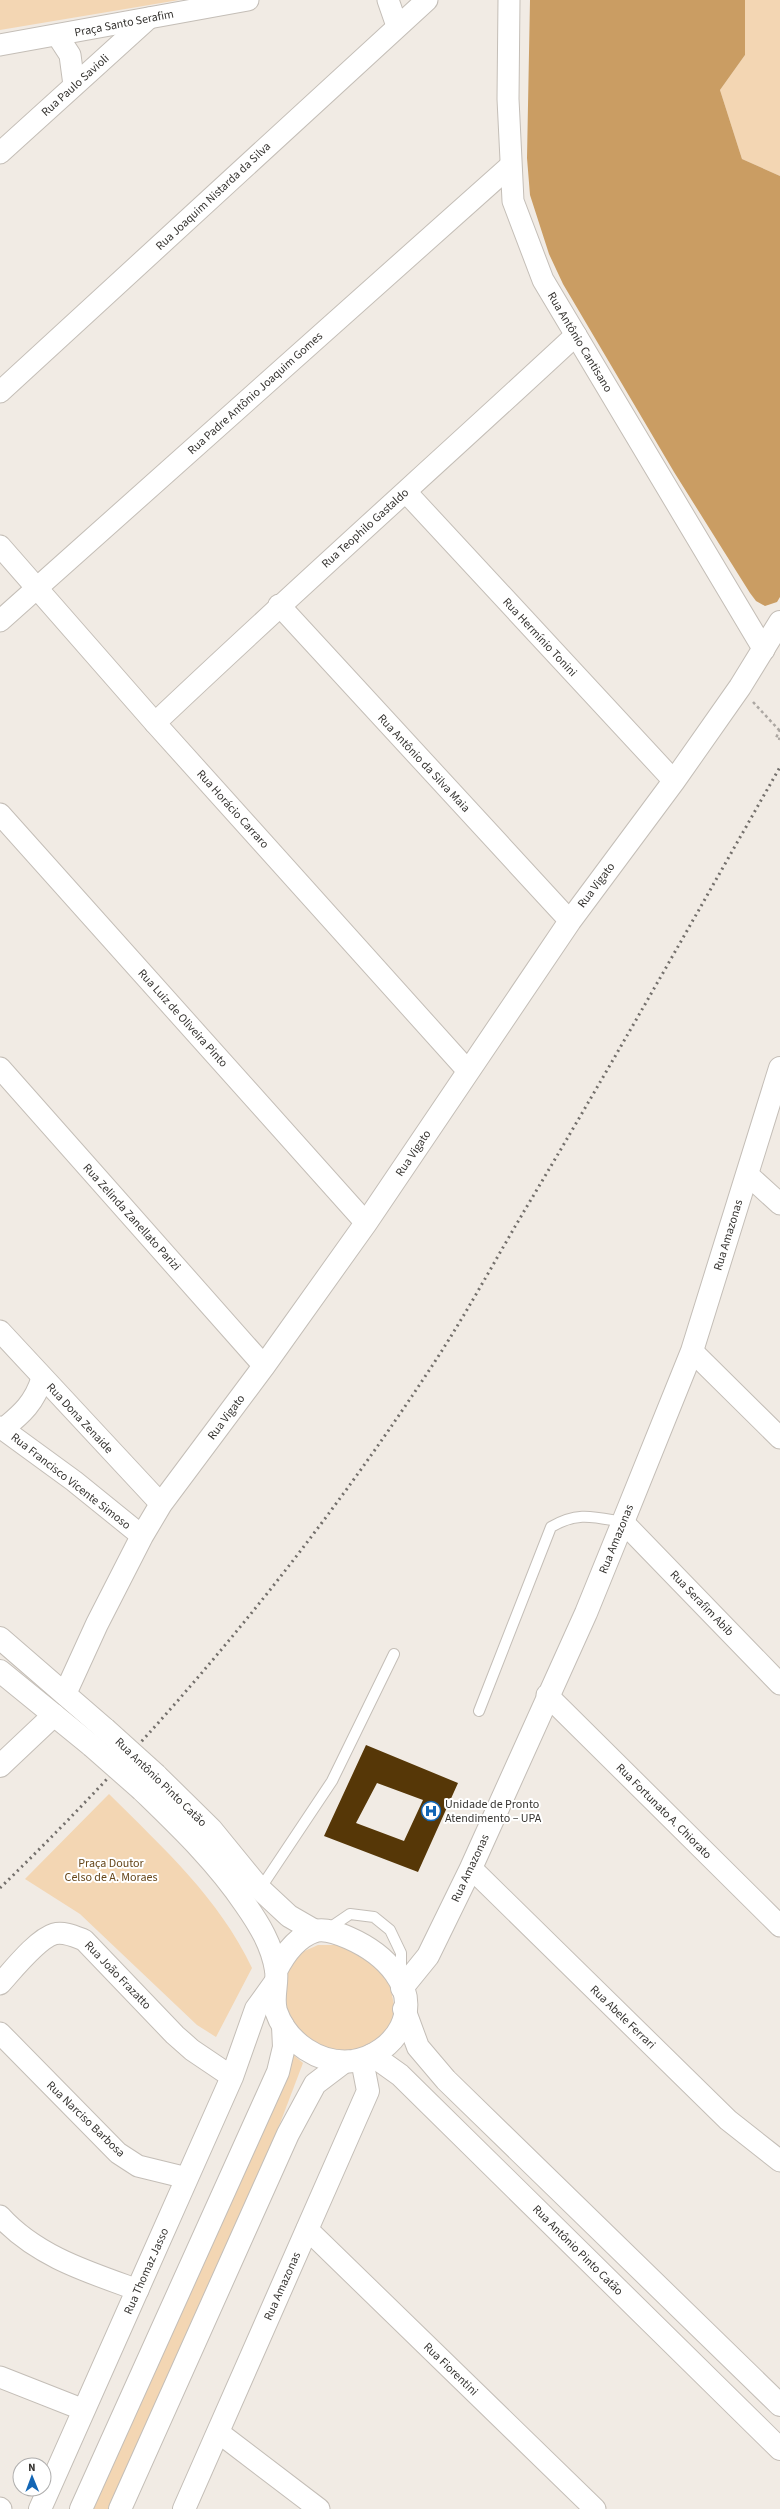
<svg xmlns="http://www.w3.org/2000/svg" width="780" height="2509" font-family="'Source Sans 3',sans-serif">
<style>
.green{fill:#f3d6b3}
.forest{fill:#ca9d63}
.building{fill:#563707;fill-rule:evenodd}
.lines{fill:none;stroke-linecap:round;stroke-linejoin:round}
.service-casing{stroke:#c4beb7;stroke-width:12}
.minor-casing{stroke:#c4beb7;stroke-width:23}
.tertiary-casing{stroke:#c4beb7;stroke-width:24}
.secondary-casing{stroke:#c4beb7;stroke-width:24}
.path{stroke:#aca7a2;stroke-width:2.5;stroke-dasharray:3 3;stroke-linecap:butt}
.service{stroke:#fff;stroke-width:10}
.minor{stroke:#fff;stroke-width:21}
.tertiary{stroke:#fff;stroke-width:22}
.secondary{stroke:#fff;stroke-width:22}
.rail{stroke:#736f6b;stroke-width:3;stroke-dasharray:2 4;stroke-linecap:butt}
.secondary-bridge-casing{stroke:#c4beb7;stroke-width:24;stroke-linecap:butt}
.secondary-bridge{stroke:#fff;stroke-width:22}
.labels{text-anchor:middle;stroke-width:4;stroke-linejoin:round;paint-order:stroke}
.street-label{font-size:12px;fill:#373532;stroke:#fff}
.poi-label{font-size:12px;fill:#373532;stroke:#fff;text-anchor:start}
.park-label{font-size:12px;fill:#66471b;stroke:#fff}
</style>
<rect width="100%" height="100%" fill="#f1ebe4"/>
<!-- green -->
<g class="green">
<path d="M0 0H179L0 30Z"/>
<path d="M745 0H780V176L742 159 720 90 745 55Z"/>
<path d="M109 1794C163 1848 219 1898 252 1968L216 2037 197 2025 80 1914 25 1879Z"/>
<path d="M318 1945H339L357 1953 378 1969 390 1985 394 2005 392 2022 384 2037 365 2051 332 2054 301 2037 282 2001 288 1967 300 1953Z"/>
<path d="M290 2052 303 2063 276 2134 108 2509H86Z"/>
</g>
<!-- forest -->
<path class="forest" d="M530 0H745V55L720 90 742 159 780 176V597L777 602 765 606 756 601 750 593 674 472 563 284 549 254 530 195 527 158Z"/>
<!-- building -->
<path class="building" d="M366 1745 458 1783 418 1872 324 1836ZM377 1783 423 1800 404 1841 356 1823Z"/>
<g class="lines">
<!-- service casing -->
<g class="service-casing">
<g id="service">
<path d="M479 1711 551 1527C578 1511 594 1517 623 1522"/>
<path d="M260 1889 332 1781 394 1654"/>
<path d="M328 1929 350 1914 374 1917 390 1930 401 1953V1976"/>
</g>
</g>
<!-- minor casing -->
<g class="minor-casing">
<g id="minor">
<path d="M388 0 397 26"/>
<path d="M509 0 508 99 513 201 543 280 764 650"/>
<path d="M57 35 70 55 74 85"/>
<path d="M0 45 248 0"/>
<path d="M0 153 149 18"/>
<path d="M0 392 427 0"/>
<path d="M406 492 674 781"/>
<path d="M0 546 155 723 468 1071"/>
<path d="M279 605 570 921"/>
<path d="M0 621 510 166"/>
<path d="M155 723C294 591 436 465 576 335"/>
<path d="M0 814 366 1223"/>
<path d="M0 1068 264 1366"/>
<path d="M747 1174 780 1204"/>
<path d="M0 1331 161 1504"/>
<path d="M692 1351 780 1438"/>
<path d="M0 1427 74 1481 142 1536"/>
<path d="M3 1429C22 1414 35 1402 42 1378"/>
<path d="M623 1522 780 1684"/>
<path d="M547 1695 780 1926"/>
<path d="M471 1868 728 2120 780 2161"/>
<path d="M0 1984C12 1971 37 1939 54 1934 64 1931 76 1937 84 1940L175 2035 192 2050 232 2077"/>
<path d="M0 2033 118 2153 138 2166 187 2178"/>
<path d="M0 2216C36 2256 88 2272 138 2290"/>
<path d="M307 2229 595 2509"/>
<path d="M0 2377 84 2410"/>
<path d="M218 2432 319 2509"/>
<path d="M0 2508 1 2509"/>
</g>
</g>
<!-- tertiary casing -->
<g class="tertiary-casing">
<g id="tertiary">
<path d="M65 1694 97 1624 142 1536 161 1504 264 1366 366 1223 570 921 674 781 740 687 780 622"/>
<path d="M0 1766 54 1715"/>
<path d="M402 1988 428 1956 471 1868 586 1613 623 1522 692 1351 780 1068"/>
<path d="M40 2509 232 2077 256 2009 274 1984"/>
<path d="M184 2509 368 2091 362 2060"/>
</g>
</g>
<!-- secondary casing -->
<g class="secondary-casing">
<g id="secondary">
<path d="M0 1638 105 1729"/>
<path d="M0 1671 92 1746"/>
<path d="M156 1775 211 1829 260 1889 289 1916 315 1931"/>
<path d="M142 1790C179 1826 216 1861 245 1904 259 1924 272 1945 276 1970 278 1984 272 1997 276 2011 287 2043 320 2065 353 2061 373 2058 392 2045 401 2027 420 1986 383 1953 349 1938 340 1934 326 1928 315 1931 297 1937 284 1955 276 1971"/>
<path d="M404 2009 418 2047 446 2080 780 2405"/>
<path d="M372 2055 400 2075 780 2449"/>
<path d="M81 2509 278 2072 284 2047 283 2026"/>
<path d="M120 2509 288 2134 315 2084 344 2062"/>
</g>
</g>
<!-- path -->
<g class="path">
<path d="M753 702 779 730"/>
<path d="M780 729 776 738 780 739"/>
</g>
<!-- service -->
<use href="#service" class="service"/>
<!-- minor -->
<use href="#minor" class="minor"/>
<!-- tertiary -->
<use href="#tertiary" class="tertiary"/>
<!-- secondary -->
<use href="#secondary" class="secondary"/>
<!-- rail -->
<path class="rail" d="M0 1888C161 1732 307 1556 430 1369 466 1315 496 1258 529 1203 615 1059 697 913 780 767"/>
<!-- secondary-bridge casing -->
<g class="secondary-bridge-casing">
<g id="secondary-bridge">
<path d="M105 1729 156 1775"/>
<path d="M92 1746 142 1790"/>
</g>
</g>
<!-- secondary-bridge -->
<use href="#secondary-bridge" class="secondary-bridge"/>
</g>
<!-- icons -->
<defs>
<g id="hospital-ring" transform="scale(1)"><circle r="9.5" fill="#fff" stroke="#1366b5" stroke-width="1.5"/><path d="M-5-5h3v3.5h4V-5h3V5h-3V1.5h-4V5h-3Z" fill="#1366b5"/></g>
</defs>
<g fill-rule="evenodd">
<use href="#hospital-ring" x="431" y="1811"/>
</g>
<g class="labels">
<!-- street labels -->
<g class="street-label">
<text transform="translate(124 23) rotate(-11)" y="4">Praça Santo Serafim</text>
<text transform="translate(75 85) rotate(-42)" y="4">Rua Paulo Savioli</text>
<text transform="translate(213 196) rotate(-43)" y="4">Rua Joaquim Nistarda da Silva</text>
<text transform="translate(580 342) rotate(59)" y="4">Rua Antônio Cantisano</text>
<text transform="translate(255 393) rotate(-42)" y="4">Rua Padre Antônio Joaquim Gomes</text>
<text transform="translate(365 528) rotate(-42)" y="4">Rua Teophilo Gastaldo</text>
<text transform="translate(540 637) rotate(47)" y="4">Rua Hermínio Tonini</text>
<text transform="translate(424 763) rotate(47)" y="4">Rua Antônio da Silva Maia</text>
<text transform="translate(233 809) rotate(48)" y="4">Rua Horácio Carraro</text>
<text transform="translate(596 885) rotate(-53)" y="4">Rua Vigato</text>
<text transform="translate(183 1018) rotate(48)" y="4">Rua Luiz de Oliveira Pinto</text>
<text transform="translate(413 1153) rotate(-56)" y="4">Rua Vigato</text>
<text transform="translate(132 1217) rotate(48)" y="4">Rua Zelinda Zanellato Parizi</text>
<text transform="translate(728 1235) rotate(-73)" y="4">Rua Amazonas</text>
<text transform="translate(226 1417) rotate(-53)" y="4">Rua Vigato</text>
<text transform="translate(80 1418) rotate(47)" y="4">Rua Dona Zenaide</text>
<text transform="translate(71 1481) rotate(38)" y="4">Rua Francisco Vicente Simoso</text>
<text transform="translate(616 1539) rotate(-68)" y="4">Rua Amazonas</text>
<text transform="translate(702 1603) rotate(46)" y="4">Rua Serafim Abib</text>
<text transform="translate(161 1782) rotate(44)" y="4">Rua Antônio Pinto Catão</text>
<text transform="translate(664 1811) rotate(45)" y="4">Rua Fortunato A. Chiorato</text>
<text transform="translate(470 1868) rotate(-65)" y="4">Rua Amazonas</text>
<text transform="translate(118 1975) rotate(46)" y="4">Rua João Frazatto</text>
<text transform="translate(623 2017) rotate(44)" y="4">Rua Abele Ferrari</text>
<text transform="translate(86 2119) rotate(44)" y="4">Rua Narciso Barbosa</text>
<text transform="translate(578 2250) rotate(45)" y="4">Rua Antônio Pinto Catão</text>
<text transform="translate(146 2271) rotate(-66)" y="4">Rua Thomaz Jasso</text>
<text transform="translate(282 2286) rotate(-66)" y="4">Rua Amazonas</text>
<text transform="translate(451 2369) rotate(44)" y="4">Rua Fiorentini</text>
</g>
<!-- poi labels -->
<g class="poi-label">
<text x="445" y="1808">Unidade de Pronto<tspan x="445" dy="14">Atendimento – UPA</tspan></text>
</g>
<!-- park labels -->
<g class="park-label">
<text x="111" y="1867">Praça Doutor<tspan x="111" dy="14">Celso de A. Moraes</tspan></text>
</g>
</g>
<!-- north arrow -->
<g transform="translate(32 2477) rotate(359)"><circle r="19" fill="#ffffff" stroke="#afaead"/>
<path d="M0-3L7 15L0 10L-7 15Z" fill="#1366b5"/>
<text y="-6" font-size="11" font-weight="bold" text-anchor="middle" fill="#373532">N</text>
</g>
</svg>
